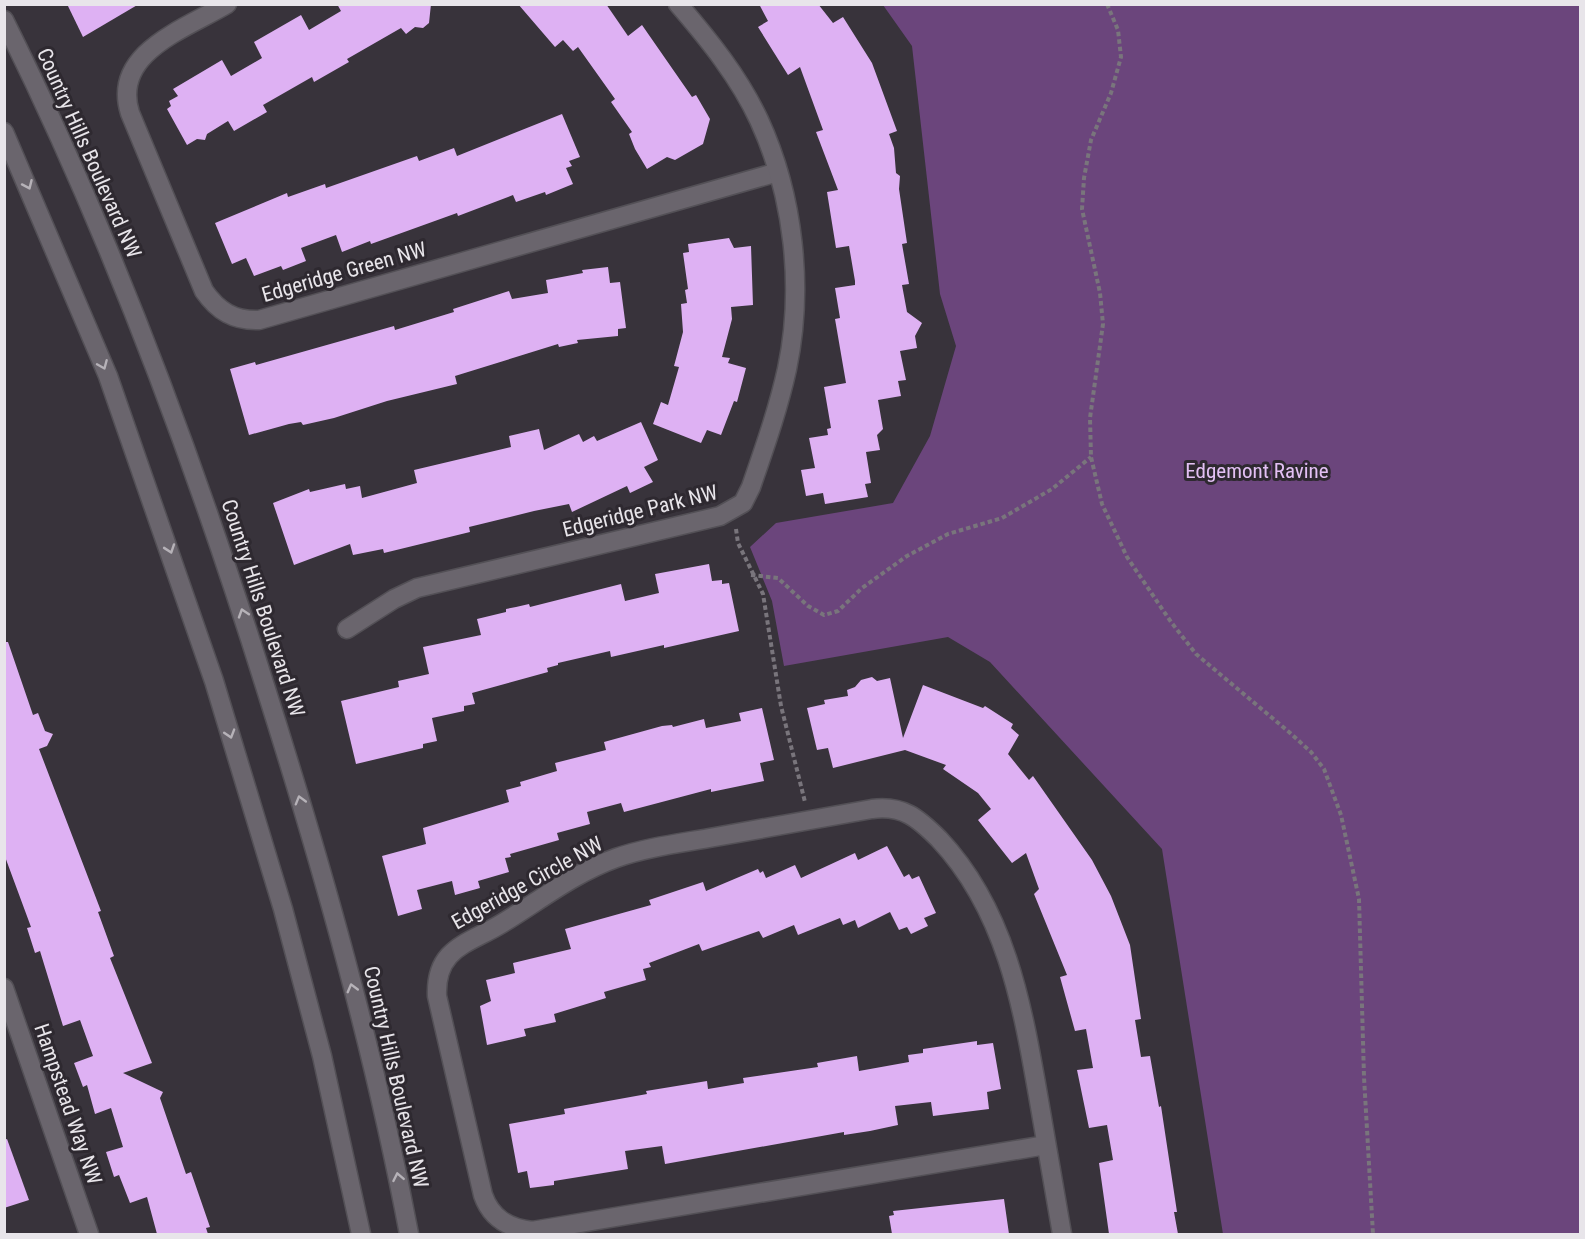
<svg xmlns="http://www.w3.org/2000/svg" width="1585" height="1239" font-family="'Roboto Condensed',sans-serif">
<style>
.green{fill:#6b457c}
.building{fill:#deb1f3}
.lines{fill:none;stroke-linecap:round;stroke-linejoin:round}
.street-casing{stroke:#535056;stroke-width:21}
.secondary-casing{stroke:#535056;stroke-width:21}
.path{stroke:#79757c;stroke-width:4;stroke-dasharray:4.5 3;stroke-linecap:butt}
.street{stroke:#6a656d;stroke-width:18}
.secondary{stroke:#6a656d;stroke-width:18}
.oneway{stroke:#b6b2b8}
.labels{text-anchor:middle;stroke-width:6;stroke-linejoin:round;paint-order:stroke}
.street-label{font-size:21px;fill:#e8e5ea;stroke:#2e2930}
.park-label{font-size:21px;fill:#e3c0f4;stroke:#2e2930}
</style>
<rect width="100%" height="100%" fill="#38333b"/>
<!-- green -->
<path class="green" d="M883 5H1580V1234H1223L1162 849 990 662 948 637 784 666 772 601 750 547 776 523 893 503 930 436 956 346 940 294 912 46Z"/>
<!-- building -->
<g class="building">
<path d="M67 4H139L83 37Z"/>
<path d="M337 4H431L429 23 423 28 415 27 406 34 401 28 347 59 349 62 314 82 312 77 263 105 267 112 234 131 228 121 207 134 205 140 197 139 187 145 167 109 171 106 169 101 178 96 173 89 222 60 231 76 262 58 254 42 301 15 309 30 341 11Z"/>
<path d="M518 4H606L628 36 642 25 692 97 696 95 710 119 703 144 675 160 667 157 647 169 635 149 629 134 632 132 611 102 615 99 578 47 573 51 563 40 555 47Z"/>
<path d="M759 4H818L833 23 843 17 872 63 897 131 889 134 894 148 896 173 900 176 899 189 907 243 902 244 909 284 902 285 907 312 922 323 915 336 917 348 900 351 906 380 898 381 901 396 878 400 883 429 877 435 880 450 866 452 871 483 865 484 868 497 825 504 823 493 806 496 801 470 815 468 809 438 828 435 827 429 831 428 824 387 846 383 835 319 840 318 835 288 855 285V281L849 246 836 248 827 192 838 190 816 132 823 130 800 67 788 75 758 27 768 21Z"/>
<path d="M562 114 580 157 569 161 572 166 566 168 573 184 546 195 545 192 516 202 513 195 458 216 457 213 371 244 370 241 342 252 336 235 301 248 306 261 283 270 281 266 254 276 246 258 232 264 215 223 287 193 288 197 325 184 326 188 417 156 419 161 454 148 457 156Z"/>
<path d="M729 238 734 248 751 246 753 305 731 307 732 319 722 357 730 358 728 363 746 368 737 402 734 401 721 435 707 430 701 443 653 424 661 402 668 405 679 367 674 366 683 332 681 304 687 303 685 290 688 289 683 253 689 252 688 244Z"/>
<path d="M608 267 610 283 620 282 626 328 618 329V336L577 340 578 343 559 347 558 344 455 376 457 384 387 401 334 418 303 425 301 422 289 424 249 435 230 369 255 362 256 365 394 326 395 330 454 312 453 309 509 291 512 299 548 293 546 280 583 273 582 270Z"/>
<path d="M641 422 658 460 644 467 653 482 630 493 627 486 572 512 569 504 534 511 469 527 470 532 384 553 383 549 353 555 350 544 294 565 273 503 309 489 310 492 345 484 346 489 360 486 362 498 417 483 414 470 511 447 509 436 539 429 544 450 579 434 583 442 594 436 597 441Z"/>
<path d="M709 564 712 581 722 580V584L729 583 739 631 664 648V645L611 657 610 651 558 663V665L547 668 548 672 472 693 475 704 464 706V711L432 718 437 741 423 744V748L356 764 341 701 399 687 398 681 429 674 423 647 481 635 477 619 506 612V609L516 607 529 604 530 607 621 584 625 601 659 593 655 574Z"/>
<path d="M4 642H8L33 715 38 713 45 731 53 734 47 746 39 749 101 911 98 912 114 956 110 958 152 1063 123 1073 163 1092 160 1098 186 1174 191 1172 210 1227 206 1228 208 1234H157L147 1197 130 1203 119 1175 114 1177 106 1152 123 1147 111 1108 95 1114 87 1085 83 1087 74 1063 93 1056 80 1020 63 1026 40 951 35 953 27 928 31 927 4 854Z"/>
<path d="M872 677 877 681 890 678 903 738 923 685 983 708 985 706 1013 724 1011 728 1019 735 1008 754 1029 780 1033 776 1092 860 1111 896 1130 945 1141 1019 1135 1020 1141 1057 1150 1056 1159 1107 1161 1106 1177 1212H1174L1178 1234H1109L1099 1163 1113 1160 1107 1125 1089 1128 1077 1070 1093 1068 1086 1029 1075 1031 1060 977 1067 975 1034 894 1039 889 1026 853 1012 863 978 820 991 809 978 793 943 769 946 765 905 750 833 768 828 748 817 750 807 708 825 704 824 700 848 696 847 690 855 687 861 680Z"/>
<path d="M762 708 774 760 760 763 764 781 711 792V789L624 812 621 803 587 812 590 824 557 833 559 840 510 854 511 857 505 858 509 872 478 881 480 888 455 895 452 881 417 890 422 909 398 916 382 856 426 844 423 828 509 802 506 790 521 786 520 782 557 771 555 763 606 750 604 742 662 726 672 725 673 727 704 719 706 728 741 721 739 713Z"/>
<path d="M887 846 904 877 909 874 912 879 919 876 936 913 924 918 928 926 911 934 907 927 899 930 890 912 858 928 855 920 843 925 840 918 798 935 794 925 763 938 759 931 702 951 699 944 649 963 651 967 643 969 646 980 604 992 606 998 554 1014 556 1022 524 1029 526 1036 487 1045 480 1006 491 1001 486 980 515 973 513 963 571 949 565 929 651 905 649 900 703 882 706 891 758 869 760 873 763 871 766 878 795 865 801 878 855 853 858 860Z"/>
<path d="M977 1041V1045L993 1043 1001 1089 987 1092 989 1109 933 1116 931 1102 895 1106 898 1125 870 1131 844 1135V1132L665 1164 662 1146 625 1151 628 1169 554 1181V1185L530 1188 527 1171 518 1173 509 1124 565 1114 564 1109 647 1094 646 1091 707 1081 708 1089 744 1083 743 1078 818 1067 817 1063 857 1056 859 1071 909 1062 908 1055 923 1053V1049Z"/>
<path d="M7 1139 29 1200 4 1208V1140Z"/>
<path d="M1004 1199 1009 1234H892L889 1216 894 1215 893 1211Z"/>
</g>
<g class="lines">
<!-- street casing -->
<g class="street-casing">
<g id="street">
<path d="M227 4C185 29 111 53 130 113L204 291C218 311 234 321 259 320L778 172"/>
<path d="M347 629 394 599 417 588 720 516 743 503 751 487C764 449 778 410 787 369 804 288 794 196 759 120 739 77 709 40 678 4"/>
<path d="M4 988 89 1234"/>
<path d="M1046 1145 532 1231C508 1228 491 1218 483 1195L437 996C435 948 468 944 501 924 539 901 574 873 616 858 647 847 682 843 715 837 767 828 820 818 872 809 903 805 918 818 939 839 1005 909 1022 1003 1038 1095 1046 1141 1054 1188 1062 1234"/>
</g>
</g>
<!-- secondary casing -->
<g class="secondary-casing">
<g id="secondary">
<path d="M4 20C110 233 194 459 265 686 322 866 374 1049 409 1234"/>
<path d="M4 132 108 376 214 681 283 909 322 1056 361 1234"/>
</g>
</g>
<!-- path -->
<g class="path">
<path d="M1107 4 1118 30 1121 57 1111 93 1091 140 1084 178 1082 209 1100 293 1103 324 1090 418 1091 457 1102 504 1127 557 1171 622 1196 654 1289 732 1311 752 1324 769 1341 815 1359 899 1364 1077 1373 1234"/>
<path d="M736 529 738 543 763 594 781 706 805 802"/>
<path d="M751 575 778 578 808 606 824 615 838 611 862 588 907 556 948 534 1002 518 1052 489 1091 457"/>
</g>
<!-- street -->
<use href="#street" class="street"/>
<!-- secondary -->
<use href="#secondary" class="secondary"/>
</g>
<!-- one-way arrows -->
<defs><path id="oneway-chevron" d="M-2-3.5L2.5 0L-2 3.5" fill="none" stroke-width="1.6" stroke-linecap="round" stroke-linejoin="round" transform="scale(1.5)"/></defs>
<g class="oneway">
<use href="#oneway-chevron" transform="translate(28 185) rotate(66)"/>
<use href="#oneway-chevron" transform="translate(103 365) rotate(67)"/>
<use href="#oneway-chevron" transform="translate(170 549) rotate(71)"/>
<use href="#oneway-chevron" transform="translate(243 613) rotate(-108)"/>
<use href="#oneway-chevron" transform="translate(230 734) rotate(73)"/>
<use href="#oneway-chevron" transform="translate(300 800) rotate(-106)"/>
<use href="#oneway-chevron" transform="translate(352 988) rotate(-105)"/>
<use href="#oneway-chevron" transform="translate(398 1177) rotate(-101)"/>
</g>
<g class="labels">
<!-- street labels -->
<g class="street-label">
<text transform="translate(89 153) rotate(66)" y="7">Country Hills Boulevard NW</text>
<text transform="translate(344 272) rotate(-16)" y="7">Edgeridge Green NW</text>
<text transform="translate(640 511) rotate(-14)" y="7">Edgeridge Park NW</text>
<text transform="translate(263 608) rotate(72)" y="7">Country Hills Boulevard NW</text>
<text transform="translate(527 883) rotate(-29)" y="7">Edgeridge Circle NW</text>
<text transform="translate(396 1077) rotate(77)" y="7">Country Hills Boulevard NW</text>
<text transform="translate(68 1104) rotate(71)" y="7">Hampstead Way NW</text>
</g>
<!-- park labels -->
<g class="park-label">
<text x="1257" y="478">Edgemont Ravine</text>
</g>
</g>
<!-- border -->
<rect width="1585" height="1239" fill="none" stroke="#e8e5ea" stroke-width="12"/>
</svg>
